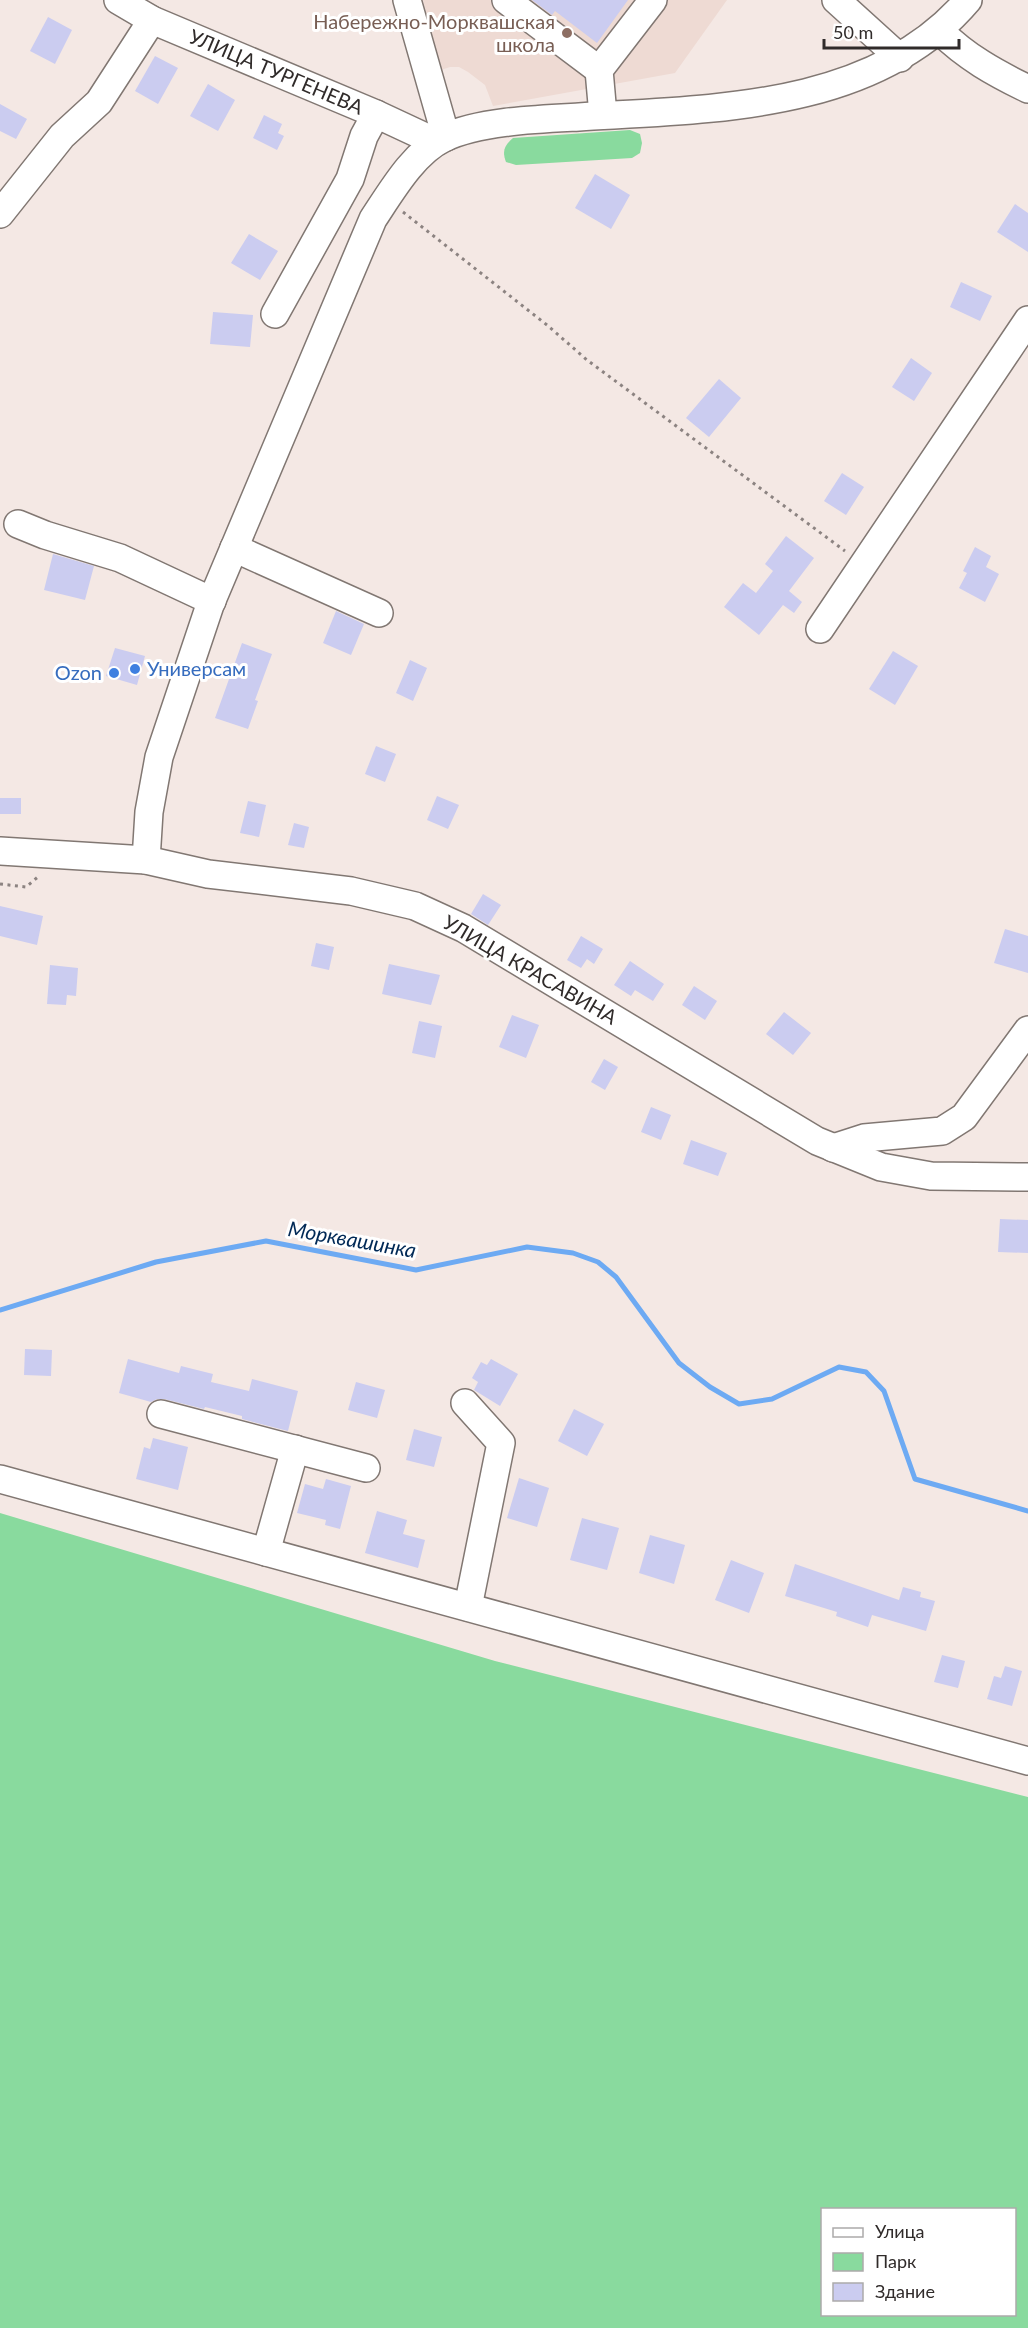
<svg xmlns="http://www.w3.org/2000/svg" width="1028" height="2328" font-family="Lato,sans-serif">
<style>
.built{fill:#eedad3}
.green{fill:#89da9e;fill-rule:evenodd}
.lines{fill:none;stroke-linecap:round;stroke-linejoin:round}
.stream{stroke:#6daaf3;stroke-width:5}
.building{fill:#cbccf0}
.minor-casing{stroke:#817772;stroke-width:30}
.path{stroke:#8c8381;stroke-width:3;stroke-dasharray:3 4.5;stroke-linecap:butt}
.minor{stroke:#fff;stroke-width:27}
.education-dot{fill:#8d6e63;stroke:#fff;stroke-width:2}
.shop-dot{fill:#3f7fe0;stroke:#fff;stroke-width:2}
.labels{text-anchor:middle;stroke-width:6;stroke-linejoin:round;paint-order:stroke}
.education-label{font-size:20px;fill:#785e54;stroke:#fff;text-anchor:end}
.street-label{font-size:20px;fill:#302b2a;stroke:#fff}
.shop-label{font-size:20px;fill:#366cbe;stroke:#fff;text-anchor:start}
.water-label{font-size:21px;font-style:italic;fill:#002956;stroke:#fff}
</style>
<rect width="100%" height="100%" fill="#f4e8e4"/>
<!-- built -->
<path class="built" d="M423 0H727L675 73 493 106 485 85 468 72 459 67H450L441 70Z"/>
<!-- green -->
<g class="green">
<path d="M630 130 640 134 642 143 640 153 632 158 516 165 506 162C502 151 504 146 513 138Z"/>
<path d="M0 1513 495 1661 1028 1797V2328H0ZM822 2210H1014V2314H822Z"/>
</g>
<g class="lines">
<!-- stream -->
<path class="stream" d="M0 1310 156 1262 266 1241 416 1270 527 1247 573 1253 598 1262 616 1277 679 1363 710 1387 739 1404 772 1399 839 1367 866 1372 884 1391 915 1479 1028 1511"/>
</g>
<!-- building -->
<g class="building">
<path d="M532 0H628L597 43 555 11 552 15Z"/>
<path d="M48 17 72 30 55 64 30 51Z"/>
<path d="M155 56 178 68 158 104 135 91Z"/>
<path d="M208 84 235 100 218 131 190 116Z"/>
<path d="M0 104 27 119 16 139 0 131Z"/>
<path d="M264 115 282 124 278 133 284 136 277 150 253 138Z"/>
<path d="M595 174 630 195 611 229 575 208Z"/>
<path d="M1015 204 1028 213V252L997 232Z"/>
<path d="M249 234 278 251 260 280 231 263Z"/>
<path d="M961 282 992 296 980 321 950 307Z"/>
<path d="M213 312 253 315 250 347 210 344Z"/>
<path d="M911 358 932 373 914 401 892 387Z"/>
<path d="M719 379 741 398 709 437 686 418Z"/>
<path d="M842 473 864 487 846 515 824 501Z"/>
<path d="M786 536 814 558 789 591 802 602 794 613 783 605 759 635 724 607 743 583 756 593 773 571 765 564Z"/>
<path d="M975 547 991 556 986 567 999 574 985 602 959 588 967 573 963 571Z"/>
<path d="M53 554 94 566 85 600 44 590Z"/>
<path d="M336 611 364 624 351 655 323 643Z"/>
<path d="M242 643 272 654 255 700 258 701 248 729 215 718Z"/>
<path d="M115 648 145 656 137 685 106 676Z"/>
<path d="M893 651 918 666 895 705 869 689Z"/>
<path d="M410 660 427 668 413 701 396 693Z"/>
<path d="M376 746 396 754 385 782 365 774Z"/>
<path d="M437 796 459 805 448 829 427 820Z"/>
<rect x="0" y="798" width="21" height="16"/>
<path d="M248 801 266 805 259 837 240 833Z"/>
<path d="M294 823 309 827 304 848 288 845Z"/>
<path d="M483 894 501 905 488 925 471 914Z"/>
<path d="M0 906 43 916 37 945 0 936Z"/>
<path d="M1005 929 1028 936V973L994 963Z"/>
<path d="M581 936 603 949 594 964 587 959 581 968 567 960Z"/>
<path d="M316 943 334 947 329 970 311 966Z"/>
<path d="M630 961 664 984 653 1001 635 990 631 996 614 985Z"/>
<path d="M389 964 440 975 431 1005 382 994Z"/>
<path d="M50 965 78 968 76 996 67 995 66 1005 47 1004Z"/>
<path d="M694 986 717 1001 705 1020 682 1005Z"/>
<path d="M784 1012 811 1033 793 1055 766 1034Z"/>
<path d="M512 1015 539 1025 526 1058 499 1047Z"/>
<path d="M419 1021 442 1026 435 1058 412 1053Z"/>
<path d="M604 1059 618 1067 605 1090 591 1082Z"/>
<path d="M651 1107 671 1115 661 1140 641 1132Z"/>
<path d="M691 1140 727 1153 718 1176 683 1164Z"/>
<path d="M1000 1219 1028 1220V1253L998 1252Z"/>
<path d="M25 1349 52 1350 51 1376 24 1375Z"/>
<path d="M128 1359 179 1373 181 1366 213 1374 211 1382 249 1391 252 1379 298 1391 288 1431 242 1419V1416L205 1407 204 1409 164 1399H157L151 1402 119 1393Z"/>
<path d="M491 1359 518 1374 500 1406 474 1390 478 1382 472 1378 481 1362 487 1365Z"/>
<path d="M356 1382 385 1390 377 1418 348 1410Z"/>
<path d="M574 1409 604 1424 587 1456 558 1441Z"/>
<path d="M414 1429 442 1437 434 1467 406 1460Z"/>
<path d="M153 1438 188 1447 178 1490 136 1479 144 1447 150 1449Z"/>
<path d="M519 1478 549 1488 537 1527 507 1518Z"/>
<path d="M326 1479 351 1486 340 1529 325 1525 326 1520 297 1513 305 1484 323 1489Z"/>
<path d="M377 1511 407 1520 403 1534 425 1540 418 1568 365 1553Z"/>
<path d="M582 1518 619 1528 607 1570 570 1560Z"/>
<path d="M650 1535 685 1545 674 1584 639 1573Z"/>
<path d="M731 1560 764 1573 749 1613 715 1600Z"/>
<path d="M795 1564 899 1600 903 1587 921 1592 920 1597 935 1601 926 1631 872 1615 868 1627 836 1616 837 1612 785 1596Z"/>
<path d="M942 1655 965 1661 958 1688 934 1682Z"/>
<path d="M1005 1666 1022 1671 1012 1706 987 1699 994 1676 1001 1678Z"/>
</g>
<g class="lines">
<!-- minor casing -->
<g class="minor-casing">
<g id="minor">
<path d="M118 0 152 20 376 114 436 142"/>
<path d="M407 0 446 137"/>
<path d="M506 0 599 70"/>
<path d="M836 0 900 58"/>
<path d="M940 31C966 57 995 73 1028 89"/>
<path d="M603 115 599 70 653 0"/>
<path d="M0 214 62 136 99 102 152 20"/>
<path d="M275 314 350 179 364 136 376 114"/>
<path d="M18 524 45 535 120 558 212 601"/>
<path d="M234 548 379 613"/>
<path d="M820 629 1028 320"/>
<path d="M0 851 146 860 208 874 351 891 415 906 463 928 817 1141 881 1167 931 1176 1028 1177"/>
<path d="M146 860 149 812 159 757 210 605 373 219C391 192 414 152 444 138 479 121 540 119 579 117 711 109 875 110 968 0"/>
<path d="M833 1148 864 1138 942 1131 964 1117 1028 1030"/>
<path d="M465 1403 501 1443 468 1607"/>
<path d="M161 1414 366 1468"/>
<path d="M0 1479 1028 1761"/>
<path d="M266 1552 295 1449"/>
</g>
</g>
<!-- path -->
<g class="path">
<path d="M403 212 547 325 587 360 845 551"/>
<path d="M0 884 26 887 39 876"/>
</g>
<!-- minor -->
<use href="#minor" class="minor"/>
</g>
<!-- markers -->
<circle class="education-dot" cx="567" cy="33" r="6"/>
<g class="shop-dot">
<circle cx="135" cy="669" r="6"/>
<circle cx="114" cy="673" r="6"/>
</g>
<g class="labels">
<!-- education labels -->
<g class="education-label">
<text x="555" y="29">Набережно-Морквашская<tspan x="555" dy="23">школа</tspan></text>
</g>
<!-- street labels -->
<g class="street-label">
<text transform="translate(276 72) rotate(23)" y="7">УЛИЦА ТУРГЕНЕВА</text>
<text transform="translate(530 970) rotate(30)" y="7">УЛИЦА КРАСАВИНА</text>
</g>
<!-- shop labels -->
<g class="shop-label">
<text x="147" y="676">Универсам</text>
<text x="102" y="680" text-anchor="end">Ozon</text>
</g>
<!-- water labels -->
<g class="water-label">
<text transform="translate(352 1240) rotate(10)" y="7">Морквашинка</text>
</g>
</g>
<!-- legend -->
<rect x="821" y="2208" width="195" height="108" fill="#ffffff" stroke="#acaaaa" stroke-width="1.5"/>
<rect x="833" y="2228" width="30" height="9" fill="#ffffff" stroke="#acaaaa" stroke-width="1.5"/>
<text x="875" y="2238" font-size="18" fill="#302b2a">Улица</text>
<rect x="833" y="2253" width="30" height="18" fill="#89da9e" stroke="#acaaaa" stroke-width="1.5"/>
<text x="875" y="2268" font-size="18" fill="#302b2a">Парк</text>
<rect x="833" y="2283" width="30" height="18" fill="#cbccf0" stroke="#acaaaa" stroke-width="1.5"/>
<text x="875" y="2298" font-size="18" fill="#302b2a">Здание</text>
<!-- scale -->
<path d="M824 39v9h135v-9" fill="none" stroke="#302b2a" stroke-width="3"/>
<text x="833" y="39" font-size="18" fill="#302b2a" stroke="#ffffff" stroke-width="4.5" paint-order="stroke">50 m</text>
</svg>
